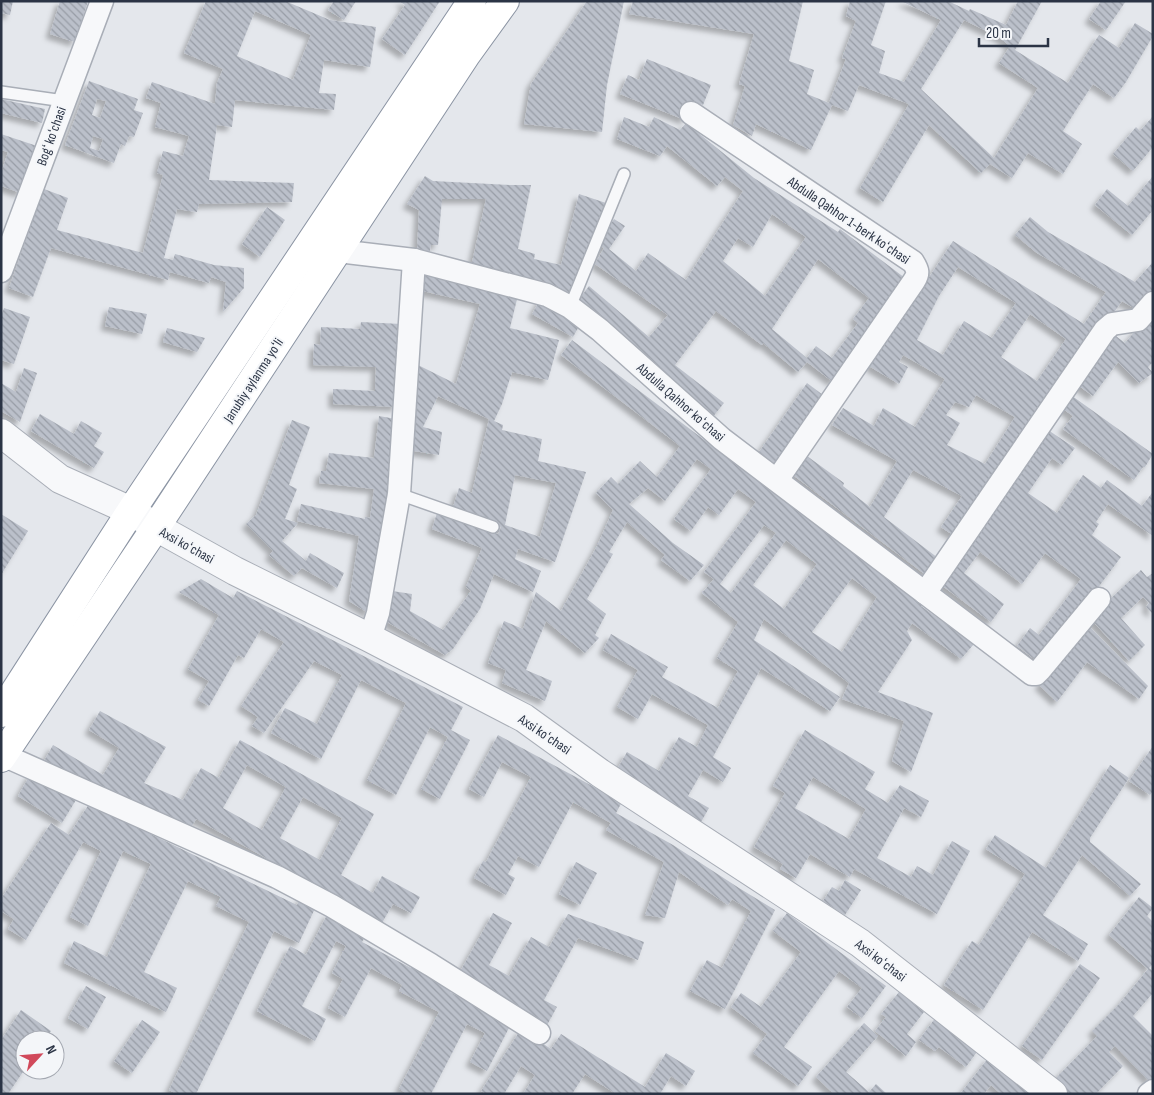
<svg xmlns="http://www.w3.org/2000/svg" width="1154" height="1095" font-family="'Sofia Sans Condensed',sans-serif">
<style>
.building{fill:url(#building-back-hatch);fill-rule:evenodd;filter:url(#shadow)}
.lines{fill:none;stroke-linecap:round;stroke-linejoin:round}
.service-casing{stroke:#a9aeb7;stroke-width:14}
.minor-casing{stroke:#a9aeb7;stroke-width:25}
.tertiary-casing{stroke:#a9aeb7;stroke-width:30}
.trunk-casing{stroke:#8b94a3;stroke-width:30}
.service{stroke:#f7f8fa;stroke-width:11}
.minor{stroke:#f7f8fa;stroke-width:22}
.tertiary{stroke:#f7f8fa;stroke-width:28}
.trunk{stroke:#fff;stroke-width:28}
.labels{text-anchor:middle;stroke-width:4;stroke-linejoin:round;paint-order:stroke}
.street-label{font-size:14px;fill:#2b3445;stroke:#f4f6f9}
</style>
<defs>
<pattern id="building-back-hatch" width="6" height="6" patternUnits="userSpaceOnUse" patternTransform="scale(1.25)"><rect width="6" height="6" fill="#bbc0ca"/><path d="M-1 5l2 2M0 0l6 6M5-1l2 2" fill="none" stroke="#989da6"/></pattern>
<filter id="shadow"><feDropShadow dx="-4.5" dy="4.5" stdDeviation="2.5" flood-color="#0004"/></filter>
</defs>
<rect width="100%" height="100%" fill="#e4e7ec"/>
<!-- building -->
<g class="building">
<path d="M1 1H13L10 15 1 13Z"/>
<path d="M60 1H88L75 42 50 34Z"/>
<path d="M206 1H285L330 20 376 27 370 67 324 60 319 93 336 94 334 110 235 100 232 127 217 125 209 180 294 183 292 202 199 204 197 212 177 209 164 258 173 260 175 254 214 265 244 268V288L223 312 226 282 211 277 209 283 170 272 168 280 51 248 33 297 9 288 44 189 68 198 57 230 143 253 163 175 157 173 163 151 183 156 189 136 155 127 161 103 146 98 152 82 215 104 217 83 223 69 184 53ZM255 11 311 35 293 80 237 56Z"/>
<path d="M334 1H356L344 20 328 10Z"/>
<path d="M399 1H440L405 55 382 39 405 5Z"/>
<path d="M587 1H624L607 85 602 132 524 124 531 84Z"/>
<path d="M633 1H803L789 61 814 70 807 94 829 103 846 59 842 58 856 21 846 16 850 1H886L871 45 885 51 879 73 904 82 941 20 901 1H948L969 11 970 9 1006 25 1018 1H1042L1015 50 1068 83 1099 35 1119 48 1135 23 1153 34V36L1126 82 1114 98 1093 84 1078 107 1063 131 1082 144 1063 174 1028 153 1012 178 990 164 981 173 929 125 883 202 860 188 909 104 859 85 848 111 832 105 811 150 756 124 752 136 733 125 745 86 739 84 754 34 629 14ZM964 20 999 37 1010 46 999 63 1038 88 994 158 921 89Z"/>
<path d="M1101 1H1126L1106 30 1089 19Z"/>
<path d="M647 59 711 85 703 105 692 101 685 120 620 94 628 75 639 80Z"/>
<path d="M89 81 138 99 134 110 143 113 134 137 129 136 125 146 121 144 114 163 65 145ZM97 99 106 101 100 118 92 115ZM93 136 103 139 99 151 90 148Z"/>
<path d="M1 99 45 109 42 123 1 113Z"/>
<path d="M1153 116V147L1133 171 1113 154 1136 127 1140 131Z"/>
<path d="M624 117 649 127 654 117 680 130 686 123 754 178 838 232 840 229 909 281 833 382 807 362 798 372 763 343 762 345 716 311 675 365 724 403 712 418 577 302 589 286 649 337 668 315 595 264 604 248 598 244 614 219 625 226 609 249 636 271 648 253 686 280 743 191 725 177 717 186 667 146 660 156 617 139ZM772 214 806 237 765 296 723 261 738 238 753 247ZM818 259 869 298 853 319 858 323 832 358 816 346 807 358 772 329Z"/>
<path d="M1 134 37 146 21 193 1 186V173L8 152 1 150Z"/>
<path d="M425 176 433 181 510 185H531L518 249 535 254 534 259 561 265 579 194 606 203 571 297 471 267 486 199H442L438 245H431L429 255 417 253 419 210 407 204Z"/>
<path d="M1153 176V210L1132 235 1095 205 1107 189 1128 206Z"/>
<path d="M267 207 285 220 260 257 242 244Z"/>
<path d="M1030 217 1048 232 1135 282 1153 262V292L1137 310 1122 301 956 537 941 527 962 496 913 470 884 517 938 558 926 575 793 475 807 456 844 483 843 486 870 507 897 461 832 425 843 408 874 426 883 408 915 427 945 379 903 355 899 362 908 367 899 384 869 366 895 329 953 241 1084 324 1106 292 1037 253 1015 235ZM958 267 1016 303 992 338 964 321 943 355 917 340 939 296ZM1030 314 1066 339 1037 381 1001 357ZM976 395 1015 417 985 464 947 445 960 423 946 415 955 402 969 407Z"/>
<path d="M423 269 519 291 510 328 559 340 548 380 512 372 502 404 494 421 503 425 502 430 542 439 538 461 586 472 555 562 518 549 515 559 541 571 533 592 494 574 480 609 453 649 445 655 387 622 392 591 412 594 410 611 443 630 471 591 466 587 482 548 432 529 437 513 498 534 501 527 453 507 459 488 472 493 489 419 438 396 423 427 442 432 439 455 408 450 414 363 456 384 480 304 418 290ZM515 475 556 483 540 537 505 525Z"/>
<path d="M541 298 582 321 573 337 532 314Z"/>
<path d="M109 307 147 314 142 334 105 326Z"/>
<path d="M4 308 30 317 14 364 1 360V317Z"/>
<path d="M1153 310V362L1148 367 1153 373 1139 383 1118 362 1093 396 1075 383 1112 333 1125 343Z"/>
<path d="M361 322 401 324 397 407 333 404V389L375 391 376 367 313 365 314 344 320 345 321 327 360 329Z"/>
<path d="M167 328 205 338 197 352 163 342Z"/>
<path d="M572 340 849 549 923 603 921 606 974 644 961 659 912 623 907 631 912 640 878 692 933 713 911 772 892 761 904 721 842 699 849 683 764 619 754 640 840 697 830 711 761 668 713 757 731 768 723 782 703 770 688 796 709 808 701 822 616 771 627 752 659 771 679 737 697 747 708 725 652 694 638 719 617 707 638 670 603 650 611 634 668 667 662 677 718 708 738 671 717 658 738 622 702 593 714 579 704 572 756 502 738 489 719 515 708 507 691 531 674 519 711 469 697 459 665 501 648 488 629 504 673 543 704 565 690 581 661 560 665 555 627 522 609 552 613 554 587 599 606 614 595 635 599 638 585 653 546 621 526 670 552 681 545 701 502 683 506 670 488 663 504 621 523 629 536 592 561 611 597 546 613 510 596 493 611 477 618 484 640 461 657 477 680 446 561 355ZM764 525 776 533 731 593 720 584ZM786 540 817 564 784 609 753 585ZM852 578 877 597 842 652 812 632Z"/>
<path d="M24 368 37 373 20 422 1 411V383L16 392Z"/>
<path d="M807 383 827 398 779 466 759 452Z"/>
<path d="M1068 393 1153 454 1145 467H1143L1134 480 1063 429 1073 416 1059 406Z"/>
<path d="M40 414 74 434 81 421 102 433 94 446 104 452 94 468 31 431Z"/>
<path d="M379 416 396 419 391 478 370 614 349 601 359 536 297 521 301 504 365 519V517L370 518 374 489 319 483 321 471H326L329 453 374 458Z"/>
<path d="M292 420 310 427 289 485 297 489 285 519 298 523 282 541 306 561 310 553 344 573 337 588 302 568 294 576 269 555 273 551 246 524 256 515Z"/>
<path d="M1045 428 1075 448 1062 465 1052 458 1028 493 1057 513 1083 475 1101 488 1107 480 1142 506 1152 493 1153 536 1108 504 1096 522 1099 524 1092 535 1121 557 1041 664 1017 646 1030 628 1039 635 1081 579 1045 553 1022 584 980 552 964 573 1004 604 991 622 936 581Z"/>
<path d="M1 514 28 531 1 575Z"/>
<path d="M1141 570 1147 577 1153 573V614L1146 607 1149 603 1143 597 1121 618 1145 645 1129 661 1090 618Z"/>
<path d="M201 579 233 598 237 591 463 707 451 730 470 740 440 799 421 789 448 737 430 727 396 795 367 780 406 703 361 680 321 759 271 733 285 708 317 724 342 675 314 661 264 733 252 726 258 717 241 706 284 642 261 629 244 658 238 655 209 706 198 700 209 681 188 669 219 615 179 592Z"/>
<path d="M1086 623 1148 686 1139 699 1087 662 1057 702 1039 685Z"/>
<path d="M100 711 166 747 144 783 183 800 201 768 219 778 240 740 374 814 341 875 373 893 382 876 420 897 411 913 393 904 379 928 363 912 196 819 192 826 114 792 110 800 44 761 53 745 103 775 119 748 89 730ZM247 765 286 787 262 830 223 808ZM303 797 342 818 320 860 280 838Z"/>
<path d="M805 730 875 772 865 789 888 803 900 785 929 801 921 817 904 808 877 858 911 877 917 866 933 875 952 841 970 851 937 914 854 869 850 877 810 854 796 878 780 869 783 864 754 847 785 793 773 786ZM813 777 866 809 849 839 795 808Z"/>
<path d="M498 735 622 802 616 813 673 845 739 888 775 910 725 1009 690 991 707 960 722 968 751 911 732 899 728 905 679 872 665 918 645 915 664 862 606 830 611 823 573 802 539 867 518 856 508 874 515 878 506 895 474 878 483 861 486 862 531 777 502 762 484 797 469 789Z"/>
<path d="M1153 746V791L1150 795 1129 781Z"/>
<path d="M1110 765 1129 778 1090 838V842L1141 884 1130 896 1082 855 1043 915 1088 944 1078 961 1032 932 983 1010 944 985 972 941 979 945 1025 874 986 849 995 835 1046 868Z"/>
<path d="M31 773 76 800 62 823 18 796Z"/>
<path d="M89 804 297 905 301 897 317 904 299 943 274 931 196 1094H177L169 1090 249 922 216 906 221 897 188 881 144 972 177 988 166 1012 64 963 74 941 107 957 151 864 123 851 88 926 70 917 101 851 83 842 26 940 8 929 14 919 1 911V899L51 823 69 835Z"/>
<path d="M576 862 597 873 580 905 559 894Z"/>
<path d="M845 880 861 890 845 915 823 901 832 887 839 891Z"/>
<path d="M1139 897 1153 908 1147 916 1153 922V964L1149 968 1153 971V993L1133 1016 1153 1036V1078L1149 1081 1115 1046 1109 1052 1123 1066 1096 1094H1068L1054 1080 1097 1036 1092 1031 1119 1004 1148 969 1109 935Z"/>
<path d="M328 913 367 933 362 942 411 968 413 963 454 984 450 992 511 1024 487 1071 470 1062 485 1033 467 1024 431 1094H408L399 1089 439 1012 399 991 402 985 371 968 345 1017 328 1008 343 979 332 973 346 946 336 941 302 1006 326 1019 315 1041 257 1011 290 946 306 955Z"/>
<path d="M493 913 512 923 489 965 509 976 531 937 549 947 568 914 644 942 638 960 578 938 544 1000 557 1007 546 1027 457 977Z"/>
<path d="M787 913 886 986 862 1018 847 1007 862 988 839 971 784 1047 812 1067 798 1086 753 1053 767 1034 731 1007 741 993 761 1007 801 952 773 931Z"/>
<path d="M1080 964 1100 978 1042 1060 1022 1046Z"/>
<path d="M86 986 106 997 88 1029 68 1018Z"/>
<path d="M899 992 924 1012 907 1034 916 1042 906 1056 875 1031 886 1017 881 1014Z"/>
<path d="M21 1010 51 1031 45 1040H25V1069L8 1094H1V1040Z"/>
<path d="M936 1017 979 1049 966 1067 939 1047 935 1051 919 1040Z"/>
<path d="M142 1020 160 1032 132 1073 114 1061Z"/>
<path d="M864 1023 878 1036 846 1072 869 1092 876 1084 887 1094H834L816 1077Z"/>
<path d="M521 1029 551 1049 561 1034 645 1087 666 1053 695 1071 686 1086 671 1076 660 1094H611L613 1092 585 1074 572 1094H523L535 1075 521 1066 504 1094H486L481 1091Z"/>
<path d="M989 1057 1036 1094H1001L991 1085 984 1094H960Z"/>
</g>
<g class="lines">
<!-- service casing -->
<g class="service-casing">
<g id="service">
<path d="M1 92 64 101"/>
<path d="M570 307 624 174"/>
<path d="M399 494 493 527"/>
</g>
</g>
<!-- minor casing -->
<g class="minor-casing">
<g id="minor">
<path d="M691 113 913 262C918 270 919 273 914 281L777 480"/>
<path d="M338 251 414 260 547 295 570 307 600 330 722 439 1032 674H1036L1040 670 1099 599"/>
<path d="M1 271 102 1"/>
<path d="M925 593 1105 330 1112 324 1138 320 1153 303"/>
<path d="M370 638 378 613 399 494 414 260"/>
<path d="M3 755 277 877 332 906 431 965 539 1033"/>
<path d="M1149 1094 1153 1091"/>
</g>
</g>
<!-- tertiary casing -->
<g class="tertiary-casing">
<path id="tertiary" d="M1 433 60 479 131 511 156 527 235 571 370 638 524 718 600 773 860 943 1053 1094"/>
</g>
<!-- trunk casing -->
<g class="trunk-casing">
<g id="trunk">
<path d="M1 713 131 511 472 1"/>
<path d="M1 758 156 527 466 55 505 1"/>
</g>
</g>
<!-- service -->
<use href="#service" class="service"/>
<!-- minor -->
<use href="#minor" class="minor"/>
<!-- tertiary -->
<use href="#tertiary" class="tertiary"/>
<!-- trunk -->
<use href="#trunk" class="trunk"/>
</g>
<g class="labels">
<!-- street labels -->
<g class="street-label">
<text transform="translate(51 136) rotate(-70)" y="5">Bogʻ koʻchasi</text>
<text transform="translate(849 220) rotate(34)" y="5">Аbdulla Qahhor 1-berk koʻchasi</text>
<text transform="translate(253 380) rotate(-57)" y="5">Janubiy aylanma yoʻli</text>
<text transform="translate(681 402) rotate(41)" y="5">Abdulla Qahhor koʻchasi</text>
<text transform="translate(187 545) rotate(29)" y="5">Axsi koʻchasi</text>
<text transform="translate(545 734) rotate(34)" y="5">Axsi koʻchasi</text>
<text transform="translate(881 960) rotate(37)" y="5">Axsi koʻchasi</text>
</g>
</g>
<!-- border -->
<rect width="1154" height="1095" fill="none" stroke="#2b3445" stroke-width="5"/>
<!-- north arrow -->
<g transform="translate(40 1055) rotate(64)"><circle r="24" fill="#f4f6f9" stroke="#a4a8b1"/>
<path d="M0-4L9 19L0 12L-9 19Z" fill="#d1495b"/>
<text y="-8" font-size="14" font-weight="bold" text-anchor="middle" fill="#2b3445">N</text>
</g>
<!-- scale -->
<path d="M979 38v8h69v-8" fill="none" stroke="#2b3445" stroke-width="2.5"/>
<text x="986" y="38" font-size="15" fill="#2b3445" stroke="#f4f6f9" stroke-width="4" paint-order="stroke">20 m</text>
</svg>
